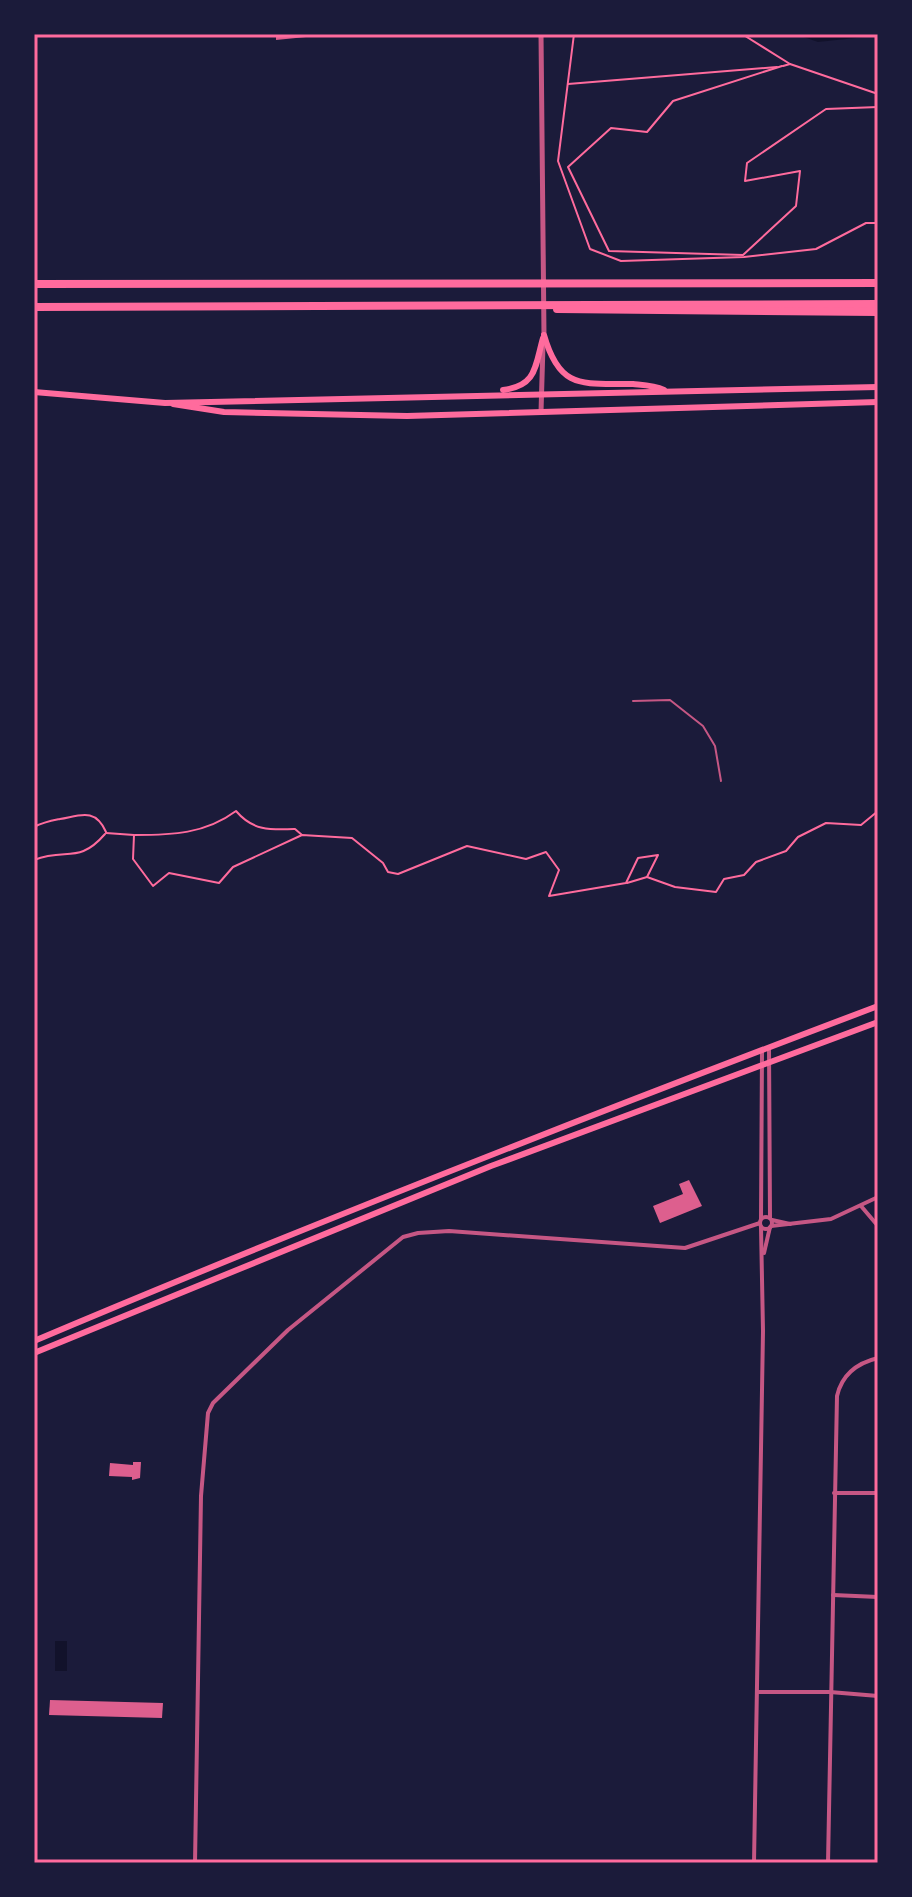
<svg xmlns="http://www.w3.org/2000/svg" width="912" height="1897" font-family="'PT Sans Narrow',sans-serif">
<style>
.water{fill:#12122b}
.building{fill:#dd5f8e}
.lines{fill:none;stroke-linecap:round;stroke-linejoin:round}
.path{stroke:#ff6b9d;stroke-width:2}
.service{stroke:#c65784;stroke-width:2}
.minor{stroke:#c65784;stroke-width:4}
.tertiary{stroke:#c65784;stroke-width:5}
.secondary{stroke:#ff6b9d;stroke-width:6}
.motorway{stroke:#ff6b9d;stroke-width:8}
.neatline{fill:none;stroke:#ff6b9d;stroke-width:3}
</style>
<rect width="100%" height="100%" fill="#1b1b3a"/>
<!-- water -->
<g class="water">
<path d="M795 34H878V40L874 36 818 42Z"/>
<rect x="55" y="1641" width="12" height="30"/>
</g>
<!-- building -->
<g class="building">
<path d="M276 34H316V36L276 40Z"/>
<path d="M689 1180 702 1206 660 1223 653 1206 683 1194 679 1184Z"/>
<path d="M133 1462H141L140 1478 132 1480V1477L109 1476 110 1463 133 1465Z"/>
<path d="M50 1700 163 1703 162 1718 49 1715Z"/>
</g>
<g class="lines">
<!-- path -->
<g class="path">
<path d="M574 34 558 161 590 249 621 261 744 257 816 249 866 223H878"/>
<path d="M742 34 790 64 878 94"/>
<path d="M782 66 673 101 647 132 611 128 568 167 609 251 743 255 796 206 800 171 745 181 747 163 826 109 878 107"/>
<path d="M783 66 790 64"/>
<path d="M568 84 777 67"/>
<path d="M34 827C44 822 50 821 60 819 79 816 95 807 106 832"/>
<path d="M106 833 134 835 133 859 153 886 169 873 219 883 233 867 302 835 352 838 383 863 388 872 398 874 467 846 526 859 546 852 559 870 549 896 626 883 638 858 658 855 647 877 675 887 716 892 724 879 744 875 756 862 786 851 798 837 826 823 861 825 878 811"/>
<path d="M135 835C172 835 205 834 236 811 253 831 270 830 295 829L302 835"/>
<path d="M34 860C67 847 78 865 105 834"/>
<path d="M627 883 647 877"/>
</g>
<!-- service -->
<path class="service" d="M633 701 670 700 703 726 715 746 721 781"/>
<!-- minor -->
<g class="minor">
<path d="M769 1047 770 1218"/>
<path d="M861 1206 878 1226"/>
<circle cx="766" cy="1223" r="6"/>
<path d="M761 1219 762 1050"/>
<path d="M772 1220 790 1224"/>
<path d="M771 1226 831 1219 878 1197"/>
<path d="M764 1253 770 1227"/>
<path d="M834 1493H878"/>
<path d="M833 1595 878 1597"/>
<path d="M758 1692H830L878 1696"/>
<path d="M195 1863 201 1496 208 1413 213 1403 288 1330 403 1237 418 1233 449 1231 685 1248 760 1223"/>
<path d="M754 1863 763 1331 761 1227"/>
<path d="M828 1863 837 1396C842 1374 857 1363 878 1358"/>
</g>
<!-- tertiary -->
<g class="tertiary">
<path d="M541 34 544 335"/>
<path d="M541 412 543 345"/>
</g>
<!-- secondary -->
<g class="secondary">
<path d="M544 335C560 391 583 383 633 384 644 385 654 385 664 390"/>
<path d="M503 390C537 386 535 366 543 338"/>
<path d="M34 392 165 403 878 387"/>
<path d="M173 404 224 412 407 416 878 402"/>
<path d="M34 1341C313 1223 595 1113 878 1006"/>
<path d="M34 1353 491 1166 878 1022"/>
</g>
<!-- motorway -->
<g class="motorway">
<path d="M34 284 878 283"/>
<path d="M34 307 878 304"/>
<path d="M557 309 878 312"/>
</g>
</g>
<!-- border -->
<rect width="912" height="1897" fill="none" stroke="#1b1b3a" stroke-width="72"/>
<rect x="36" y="36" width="840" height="1825" class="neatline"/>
</svg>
